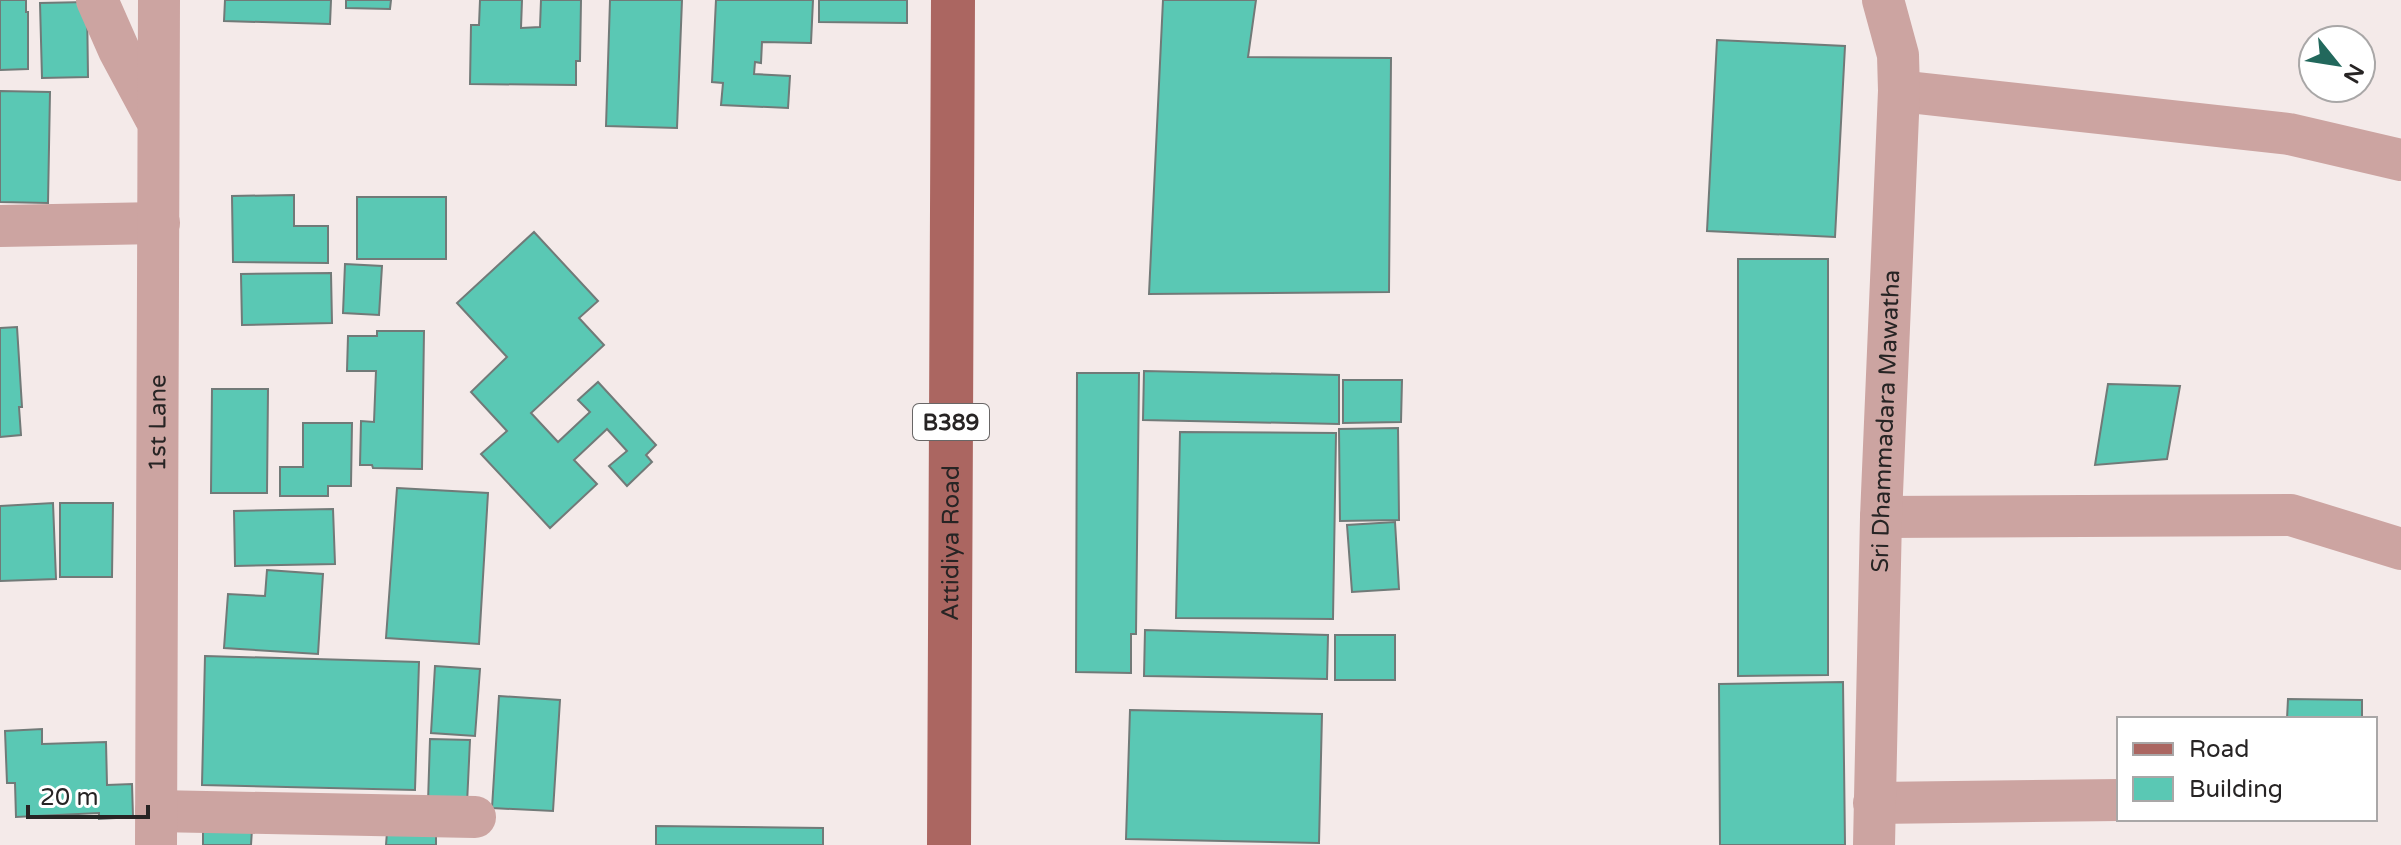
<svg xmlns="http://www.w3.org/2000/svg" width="2401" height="845" font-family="'Varela Round',sans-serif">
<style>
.building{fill:#5ac8b4;stroke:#717a78;stroke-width:2}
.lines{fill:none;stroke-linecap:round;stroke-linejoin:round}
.street{stroke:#cca4a1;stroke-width:42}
.primary{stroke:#ab6661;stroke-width:44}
.labels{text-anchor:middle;stroke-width:6;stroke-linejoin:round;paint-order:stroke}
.shield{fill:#fff;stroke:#686666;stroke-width:2}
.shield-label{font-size:22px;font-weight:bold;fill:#272424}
.street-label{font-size:24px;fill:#272424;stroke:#fff}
</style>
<rect width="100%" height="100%" fill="#f4eae9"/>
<!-- building -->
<g class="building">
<path d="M0 0H26V12H28V69L0 70Z"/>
<path d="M225 0H331L330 24 224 21Z"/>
<path d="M346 0H391L390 9 346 8Z"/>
<path d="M480 0H522L521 28 540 27 541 0H581L580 61H576V85L470 84 471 25H479Z"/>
<path d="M610 0H682L677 128 606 126Z"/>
<path d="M716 0H813L811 43 762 42 761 63 755 62 754 74 790 76 788 108 721 105 723 83 712 82Z"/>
<path d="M819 0H907V23L819 22Z"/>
<path d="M1163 0H1256L1248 57 1391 58 1389 292 1149 294Z"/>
<path d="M87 2 88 77 42 78 40 3Z"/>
<path d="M1717 40 1845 46 1835 237 1707 231Z"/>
<path d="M0 91 50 92 48 203 0 202Z"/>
<path d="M294 195V226H328V263L233 262 232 196Z"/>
<rect x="357" y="197" width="89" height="62"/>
<path d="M534 232 598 301 579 318 604 345 531 413 558 442 590 412 578 400 598 382 656 445 646 455 652 462 627 486 609 466 627 451 607 429 574 460 597 484 550 528 481 454 507 431 471 392 507 357 457 303Z"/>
<path d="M1738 259H1828V675L1738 676Z"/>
<path d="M345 264 382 266 379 315 343 313Z"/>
<path d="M331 273 332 323 242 325 241 274Z"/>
<path d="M17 327 22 407H19L21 435 0 437V328Z"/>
<path d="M377 331H424L422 469 373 468 372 465H360L361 421 374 422 376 371H347L348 336H377Z"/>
<path d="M1144 371 1339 375V424L1143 420Z"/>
<path d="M1077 373H1139L1136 634H1131V673L1076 672Z"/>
<path d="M1343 380H1402L1401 422 1343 423Z"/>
<path d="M2108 384 2180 386 2167 459 2095 465Z"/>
<path d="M212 389H268L267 493H211Z"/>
<path d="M303 423H352L351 486H328V496H280V467H303Z"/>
<path d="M1398 428 1399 520 1340 521 1339 429Z"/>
<path d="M1180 432 1336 433 1333 619 1176 618Z"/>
<path d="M397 488 488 493 479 644 386 638Z"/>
<path d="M53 503 56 579 0 581V506Z"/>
<path d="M60 503H113L112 577H60Z"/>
<path d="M333 509 335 564 235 566 234 511Z"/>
<path d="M1395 522 1399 589 1352 592 1347 525Z"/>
<path d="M267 570 323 574 318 654 224 648 228 594 265 596Z"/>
<path d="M1145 630 1328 635 1327 679 1144 676Z"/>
<rect x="1335" y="635" width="60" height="45"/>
<path d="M205 656 419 662 415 790 202 785Z"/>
<path d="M435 666 480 669 475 736 431 733Z"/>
<path d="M1843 682 1845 845H1720L1719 684Z"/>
<path d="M499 696 560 700 553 811 492 808Z"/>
<path d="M2288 699 2362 700V719H2287Z"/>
<path d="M1130 710 1322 714 1319 843 1126 839Z"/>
<path d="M42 729V744L106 742 107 785 132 784 133 817 99 819V813L16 817 15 783H7L5 731Z"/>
<path d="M430 739 470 740 467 804 428 802Z"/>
<path d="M656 826 823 828V845H656Z"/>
<path d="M203 828 252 829 251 845H203Z"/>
<path d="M387 832 436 833V845H386Z"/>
</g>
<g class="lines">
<!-- street -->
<g class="street">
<path d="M97 0 119 50 155 117"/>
<path d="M1899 91 2289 134 2401 160"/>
<path d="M0 226 159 223"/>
<path d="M1881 517 2291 515 2401 549"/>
<path d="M1874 803 2119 800"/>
<path d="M156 811 475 817"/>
<path id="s1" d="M156 845 159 0"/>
<path id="s2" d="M1874 845 1881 517 1899 91 1898 55 1883 0"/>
</g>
<!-- primary -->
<path class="primary" id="s3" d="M949 845 953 0"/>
</g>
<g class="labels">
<!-- shield labels -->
<rect class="shield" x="913" y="404" width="76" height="36" rx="6"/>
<g class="shield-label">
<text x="951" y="430">B389</text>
</g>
<!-- street labels -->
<g class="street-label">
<text dy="8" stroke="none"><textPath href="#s2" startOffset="424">Sri Dhammadara Mawatha</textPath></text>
<text dy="8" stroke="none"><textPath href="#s1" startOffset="422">1st Lane</textPath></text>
<text dy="8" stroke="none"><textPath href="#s3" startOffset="302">Attidiya Road</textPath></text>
</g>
</g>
<!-- legend -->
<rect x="2117" y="717" width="260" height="104" fill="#ffffff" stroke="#a9a7a7" stroke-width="2"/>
<rect x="2133" y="743" width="40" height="12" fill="#ab6661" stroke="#a9a7a7" stroke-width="2"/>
<text x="2189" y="757" font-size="24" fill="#272424">Road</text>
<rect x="2133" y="777" width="40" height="24" fill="#5ac8b4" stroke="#a9a7a7" stroke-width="2"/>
<text x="2189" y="797" font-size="24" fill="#272424">Building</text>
<!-- north arrow -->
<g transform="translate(2337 64) rotate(120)"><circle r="38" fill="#ffffff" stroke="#a9a7a7" stroke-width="2"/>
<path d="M0-6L14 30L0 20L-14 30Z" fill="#22685c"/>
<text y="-12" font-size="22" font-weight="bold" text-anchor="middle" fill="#272424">N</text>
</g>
<!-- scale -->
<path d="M28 805v12h120v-12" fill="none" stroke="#272424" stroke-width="4"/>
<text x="40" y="805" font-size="24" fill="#272424" stroke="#ffffff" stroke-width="6" paint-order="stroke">20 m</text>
</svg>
